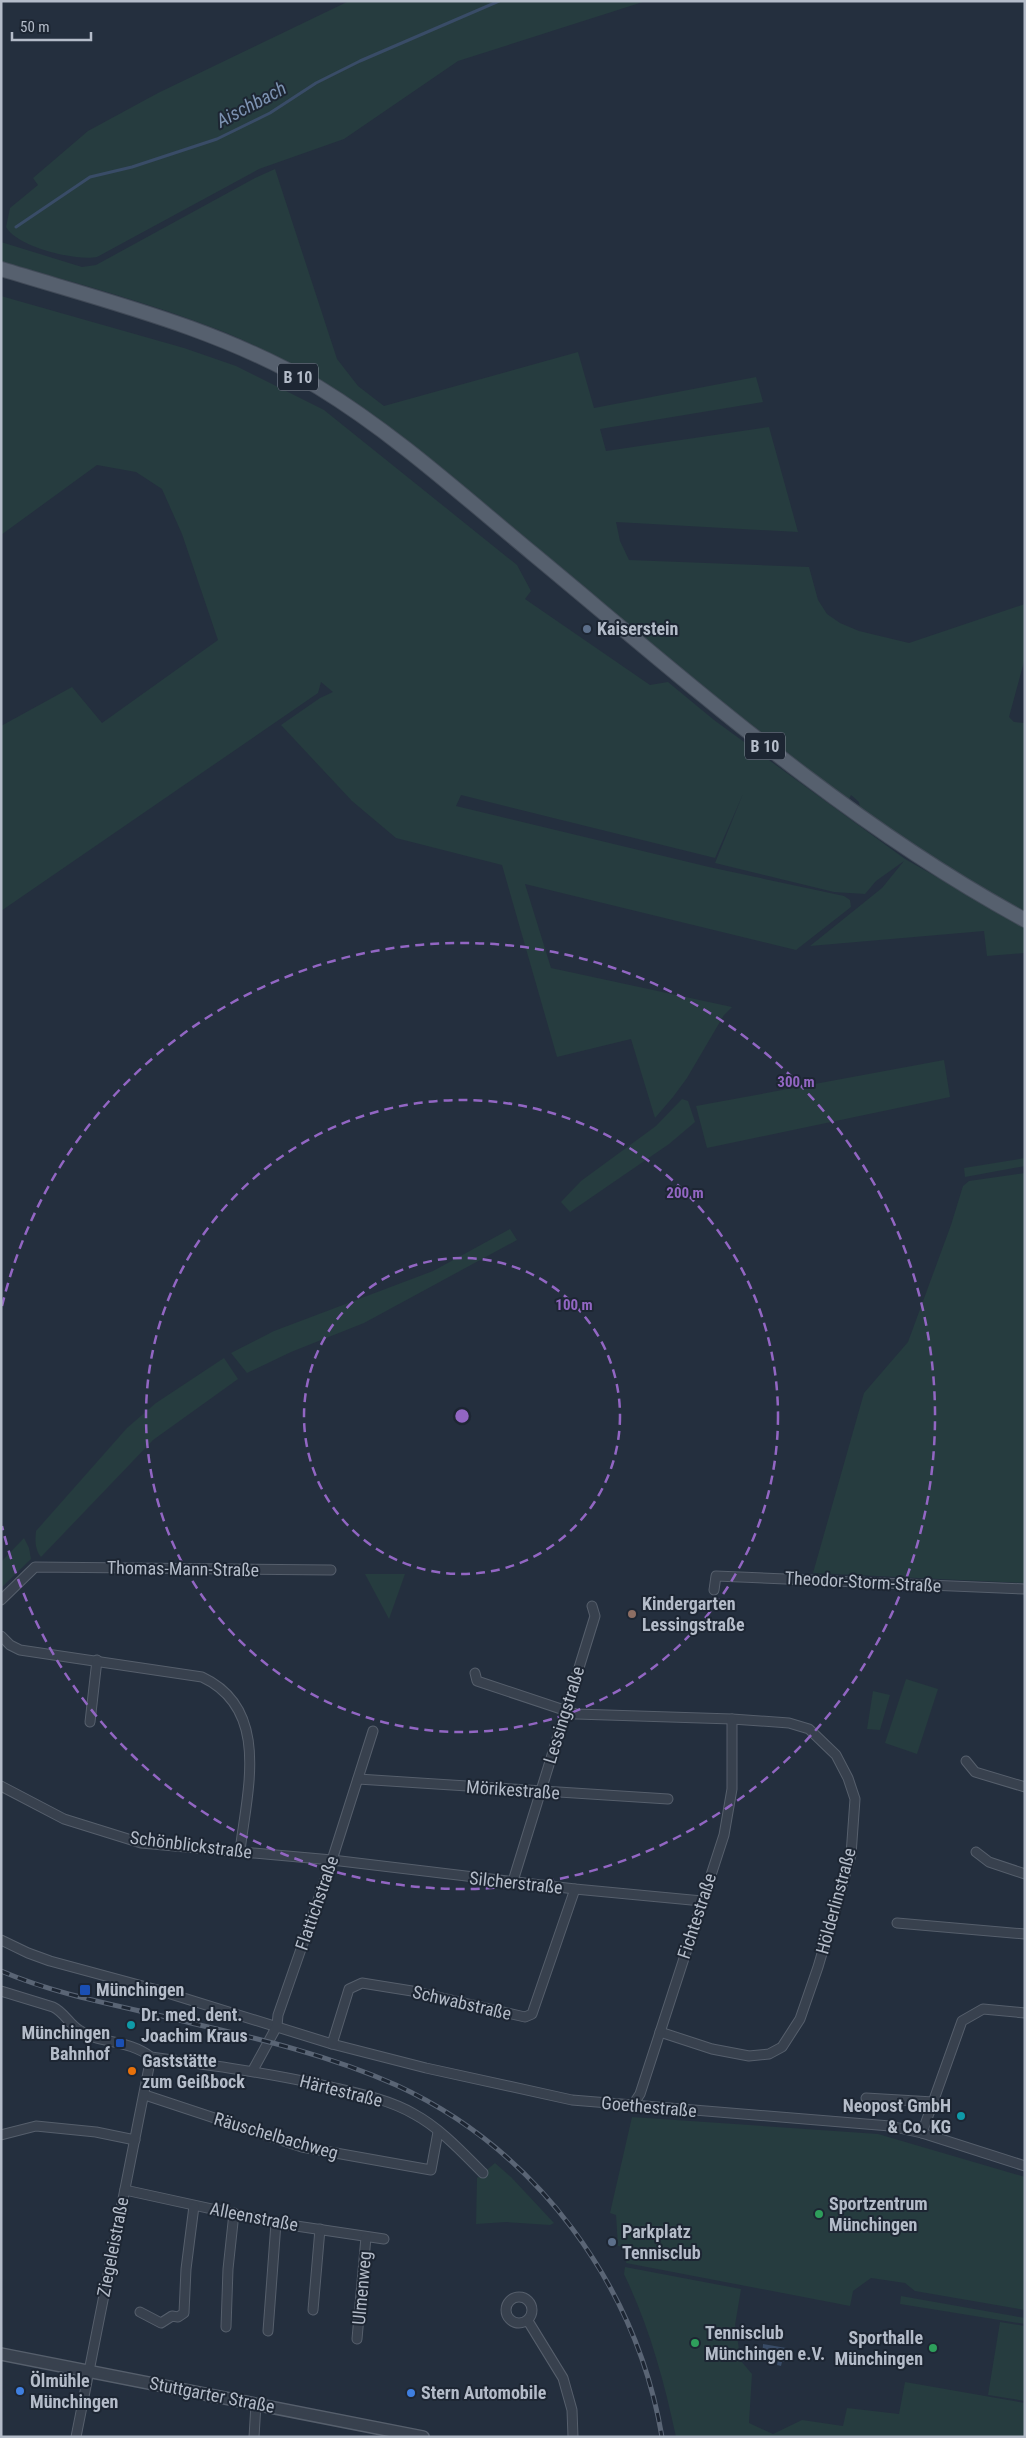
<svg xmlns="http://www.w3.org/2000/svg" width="1026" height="2438" font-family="'Roboto Condensed',sans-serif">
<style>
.green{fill:#263c3f}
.water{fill:#394c67}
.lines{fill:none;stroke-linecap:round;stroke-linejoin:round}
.stream{stroke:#394c67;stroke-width:3}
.minor-casing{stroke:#565f6c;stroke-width:11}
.tertiary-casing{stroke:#565f6c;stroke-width:14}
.primary-casing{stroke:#414a57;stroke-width:16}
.minor{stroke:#38414e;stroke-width:9}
.tertiary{stroke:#38414e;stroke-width:11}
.primary{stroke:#56606e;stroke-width:14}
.rail-casing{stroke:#5a6575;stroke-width:5}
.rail{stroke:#1d2633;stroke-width:3;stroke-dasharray:9;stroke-linecap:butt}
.ring{fill:none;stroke:#9266c3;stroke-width:2.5;stroke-dasharray:9 6}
.service-dot{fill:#5c6f8a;stroke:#1d2633;stroke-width:2}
.education-dot{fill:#8d6e63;stroke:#1d2633;stroke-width:2}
.transit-dot{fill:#1a4fb4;stroke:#1d2633;stroke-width:2}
.culture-dot{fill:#0f9aa8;stroke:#1d2633;stroke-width:2}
.food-dot{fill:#e8710a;stroke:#1d2633;stroke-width:2}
.leisure-dot{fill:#2e9e5b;stroke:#1d2633;stroke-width:2}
.shop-dot{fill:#3f7fe0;stroke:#1d2633;stroke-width:2}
.labels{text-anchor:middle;stroke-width:4;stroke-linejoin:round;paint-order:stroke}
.shield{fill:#1d2633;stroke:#878f9c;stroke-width:1}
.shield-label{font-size:16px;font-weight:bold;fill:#b4bcc9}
.poi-label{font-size:18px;font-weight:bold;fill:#b4bcc9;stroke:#1d2633;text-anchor:start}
.street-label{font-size:18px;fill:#b4bcc9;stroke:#1d2633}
.water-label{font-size:19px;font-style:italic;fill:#7c92b1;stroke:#1d2633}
.centre{fill:#9266c3;stroke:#1d2633;stroke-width:2.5}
.ring-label{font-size:15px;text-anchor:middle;font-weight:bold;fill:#9266c3;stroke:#1d2633;stroke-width:4;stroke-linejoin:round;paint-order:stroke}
</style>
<rect width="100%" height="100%" fill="#242f3e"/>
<!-- green -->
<g class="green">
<path d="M349 1H646L458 61 344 139 259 169 97 257C75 261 17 247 6 227L10 208 38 185 33 178 88 131 158 93Z"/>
<path d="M275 169 337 359 358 386 384 406 578 352 594 408 756 377 763 402 600 429 606 451 769 427 798 532 616 522 620 541 629 560 809 567 818 600 827 614 840 623 859 631 909 643 1025 604V658L1009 717 1014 722 1025 723V912L987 891 860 810 859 802 851 795 849 799H845L721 701 374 418C325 383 275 352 219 330 148 302 74 283 1 261V242L82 267 96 265 255 178Z"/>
<path d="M1 296 184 348 236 366 324 410 517 565 531 591 525 599 650 685 668 682 714 720 905 859 1025 927V953L987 956 984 931 810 946 882 888 904 861 876 881 865 894 834 892 715 863 743 794 715 858 461 795 456 806 709 867 844 896 850 900 851 907 796 950 525 884 551 968 732 1007 724 1015 687 1078 673 1097 655 1118 631 1039 557 1057 502 865 396 838 352 801 281 725 320 698 333 692 321 682 318 693 1 911V726L72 687 102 723 218 640 182 534 162 489 136 472 97 465 1 535Z"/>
<path d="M944 1060 950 1097 707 1148 696 1106Z"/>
<path d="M682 1099 688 1101 695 1122 669 1144 570 1212 561 1202 581 1181 656 1126Z"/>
<path d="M1025 1158V1166L965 1177 964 1168Z"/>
<path d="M1025 1173V1583L813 1573 864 1393 908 1342 951 1225 963 1186 969 1181Z"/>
<path d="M510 1229 517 1240 364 1323 291 1352 247 1373 231 1353 274 1331 433 1271Z"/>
<path d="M224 1358 238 1379 153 1440 41 1557C35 1550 35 1540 36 1531L127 1428 156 1403Z"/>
<path d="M24 1538 29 1548 31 1559 1 1588V1562Z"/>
<path d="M365 1574H405L389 1619Z"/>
<path d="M906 1679 938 1689 917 1754 885 1743Z"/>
<path d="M873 1691 890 1695 880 1730 867 1729Z"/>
<path d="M632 2117 878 2134 1025 2177V2310L915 2291 905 2283 871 2278 853 2291 850 2306 626 2263 629 2248 618 2246 616 2215 610 2213Z"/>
<path d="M495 2163 511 2177 554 2223 550 2225 506 2222 476 2224 477 2178Z"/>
<path d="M625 2267 741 2289 735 2325 741 2361 752 2374 749 2423 773 2434 802 2420 843 2426 847 2408 899 2414 905 2382 1025 2403V2437H676C664 2380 649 2326 624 2274Z"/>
<path d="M901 2296 1025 2318V2324L900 2304Z"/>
<path d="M1000 2322 1025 2326V2401L988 2395Z"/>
</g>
<!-- water -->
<path class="water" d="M763 2344 792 2349 790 2360 782 2362 781 2366 777 2365 778 2360 762 2361Z"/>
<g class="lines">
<!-- stream -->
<path class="stream" d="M16 227 90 177 132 167 217 139 270 113 316 83 360 61 499 1"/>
<!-- minor casing -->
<g class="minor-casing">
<g id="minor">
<path d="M714 1590 716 1576 1025 1589"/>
<path d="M1 1600 35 1567 331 1570"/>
<path d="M1 1636 10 1645 20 1650 202 1677C271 1709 247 1791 240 1851"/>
<path d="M475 1673 477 1681 576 1714 732 1719 789 1723 809 1729 836 1755 848 1778 855 1799 851 1855 818 1967 800 2019 782 2047 769 2054 749 2056 712 2049 660 2032"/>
<path d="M90 1722 97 1660"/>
<path d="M966 1761 975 1772 1025 1787"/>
<path d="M358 1779 668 1799"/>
<path d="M1 1786 64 1819 141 1843 332 1860 575 1889 702 1901"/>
<path d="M976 1852 989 1862 1025 1874"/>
<path d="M513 1881 595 1616 592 1606"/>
<path d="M897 1923 1025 1934"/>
<path d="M1 1940 28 1953 50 1961 161 1991 332 2044 426 2068 572 2100 890 2126 922 2133 1025 2166"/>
<path d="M1 1991 53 2007C64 2012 69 2024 79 2030 99 2044 128 2039 151 2057 210 2065 269 2073 327 2086 356 2093 388 2099 414 2114 440 2128 462 2152 483 2173"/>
<path d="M332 2044 349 1989 362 1983 412 1991 525 2017 532 2014 575 1889"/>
<path d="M253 2070 277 2026 278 2015 332 1860 373 1731"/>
<path d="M145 2095 302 2147 431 2170 438 2132"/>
<path d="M866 2098 933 2102"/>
<path d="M632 2106 640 2094 724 1835 732 1789V1719"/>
<path d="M922 2133 962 2021 983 2009 1025 2013"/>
<path d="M1 2135 36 2126 96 2132 135 2140"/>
<path d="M125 2190 276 2223 384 2239"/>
<circle cx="519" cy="2310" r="13"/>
<path d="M313 2310 320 2229"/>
<path d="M140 2312 161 2323 172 2316 178 2317 184 2313 186 2269 194 2206"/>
<path d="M528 2321 563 2378 572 2410 573 2437"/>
<path d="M226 2327 228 2269 234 2213"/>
<path d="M268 2331 276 2223"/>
<path d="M357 2339 366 2237"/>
<path d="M76 2437 151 2057"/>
<path d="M254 2437 256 2404"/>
</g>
</g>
<!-- tertiary casing -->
<g class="tertiary-casing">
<path id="tertiary" d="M1 2354 423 2437"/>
</g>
<!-- primary casing -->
<g class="primary-casing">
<path id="primary" d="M1 269C109 302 221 329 318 387 395 434 463 496 532 553 690 684 844 822 1025 920"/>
</g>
<!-- minor -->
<use href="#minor" class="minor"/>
<!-- tertiary -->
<use href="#tertiary" class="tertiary"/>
<!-- primary -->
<use href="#primary" class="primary"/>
<!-- rail casing -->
<g class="rail-casing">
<path id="rail" d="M1 1971C62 1997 128 2007 191 2023 260 2039 331 2056 396 2085 537 2150 636 2285 662 2437"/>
</g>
<!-- rail -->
<use href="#rail" class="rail"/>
</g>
<!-- distance rings -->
<g class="ring">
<circle cx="462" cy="1416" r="158"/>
<circle cx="462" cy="1416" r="316"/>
<path d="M2 1306A473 473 0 1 1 2 1526"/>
</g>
<!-- markers -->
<g class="service-dot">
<circle cx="587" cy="629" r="5"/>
<circle cx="612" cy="2242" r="5"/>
</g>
<circle class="education-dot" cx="632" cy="1614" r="5"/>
<g class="transit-dot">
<rect x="79" y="1984" width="12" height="12" rx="2.5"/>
<rect x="115" y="2038" width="10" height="10" rx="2.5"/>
</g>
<g class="culture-dot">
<circle cx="131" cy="2025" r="5"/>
<circle cx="961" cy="2116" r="5"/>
</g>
<circle class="food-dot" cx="132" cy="2071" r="5"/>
<g class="leisure-dot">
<circle cx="819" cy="2214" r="5"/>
<circle cx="695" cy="2343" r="5"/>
<circle cx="933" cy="2348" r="5"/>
</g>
<g class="shop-dot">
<circle cx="20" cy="2391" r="5"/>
<circle cx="411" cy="2393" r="5"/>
</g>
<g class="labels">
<!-- shield labels -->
<g class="shield">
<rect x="278" y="363.5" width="40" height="27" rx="4"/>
<rect x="745" y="732.5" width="40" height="27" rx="4"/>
</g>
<g class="shield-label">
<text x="298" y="383">B 10</text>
<text x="765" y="752">B 10</text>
</g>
<!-- poi labels -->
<g class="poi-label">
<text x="597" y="635">Kaiserstein</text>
<text x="642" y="1610">Kindergarten<tspan x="642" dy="21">Lessingstraße</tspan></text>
<text x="96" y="1996">Münchingen</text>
<text x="141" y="2021">Dr. med. dent.<tspan x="141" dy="21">Joachim Kraus</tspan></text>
<text x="110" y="2039" text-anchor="end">Münchingen<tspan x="110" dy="21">Bahnhof</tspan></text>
<text x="142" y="2067">Gaststätte<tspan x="142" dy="21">zum Geißbock</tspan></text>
<text x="951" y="2112" text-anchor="end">Neopost GmbH<tspan x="951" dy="21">&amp; Co. KG</tspan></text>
<text x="829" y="2210">Sportzentrum<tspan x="829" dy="21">Münchingen</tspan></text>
<text x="622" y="2238">Parkplatz<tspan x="622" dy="21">Tennisclub</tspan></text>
<text x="705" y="2339">Tennisclub<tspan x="705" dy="21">Münchingen e.V.</tspan></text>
<text x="923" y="2344" text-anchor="end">Sporthalle<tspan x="923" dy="21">Münchingen</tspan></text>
<text x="30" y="2387">Ölmühle<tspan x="30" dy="21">Münchingen</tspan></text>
<text x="421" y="2399">Stern Automobile</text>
</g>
<!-- street labels -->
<g class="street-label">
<text transform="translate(183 1569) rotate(1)" y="6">Thomas-Mann-Straße</text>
<text transform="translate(863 1582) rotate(3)" y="6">Theodor-Storm-Straße</text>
<text transform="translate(564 1715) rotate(-73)" y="6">Lessingstraße</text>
<text transform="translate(513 1790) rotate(4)" y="6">Mörikestraße</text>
<text transform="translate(191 1845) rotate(7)" y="6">Schönblickstraße</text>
<text transform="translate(516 1883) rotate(6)" y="6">Silcherstraße</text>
<text transform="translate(836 1901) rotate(-75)" y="6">Hölderlinstraße</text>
<text transform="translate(317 1903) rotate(-71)" y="6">Flattichstraße</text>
<text transform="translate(697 1916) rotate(-72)" y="6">Fichtestraße</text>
<text transform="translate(462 2003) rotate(13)" y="6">Schwabstraße</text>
<text transform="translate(341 2091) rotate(14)" y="6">Härtestraße</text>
<text transform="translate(649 2107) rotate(5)" y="6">Goethestraße</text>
<text transform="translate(276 2136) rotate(16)" y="6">Räuschelbachweg</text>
<text transform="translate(254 2217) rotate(11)" y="6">Alleenstraße</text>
<text transform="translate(113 2247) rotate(-79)" y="6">Ziegeleistraße</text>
<text transform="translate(362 2288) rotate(-85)" y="6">Ulmenweg</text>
<text transform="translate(212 2395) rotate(11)" y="6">Stuttgarter Straße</text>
</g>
<!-- water labels -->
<g class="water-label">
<text transform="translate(251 104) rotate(-28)" y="7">Aischbach</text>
</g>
</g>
<circle cx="462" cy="1416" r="8" class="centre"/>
<g class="ring-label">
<text x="796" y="1087">300 m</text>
<text x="685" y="1198">200 m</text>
<text x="574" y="1310">100 m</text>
</g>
<!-- border -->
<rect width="1026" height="2438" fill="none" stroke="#b4bcc9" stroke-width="5"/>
<!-- scale -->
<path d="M12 32v8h79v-8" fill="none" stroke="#b4bcc9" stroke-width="2.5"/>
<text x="20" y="32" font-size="15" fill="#b4bcc9" stroke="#1d2633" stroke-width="4" paint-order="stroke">50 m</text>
</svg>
